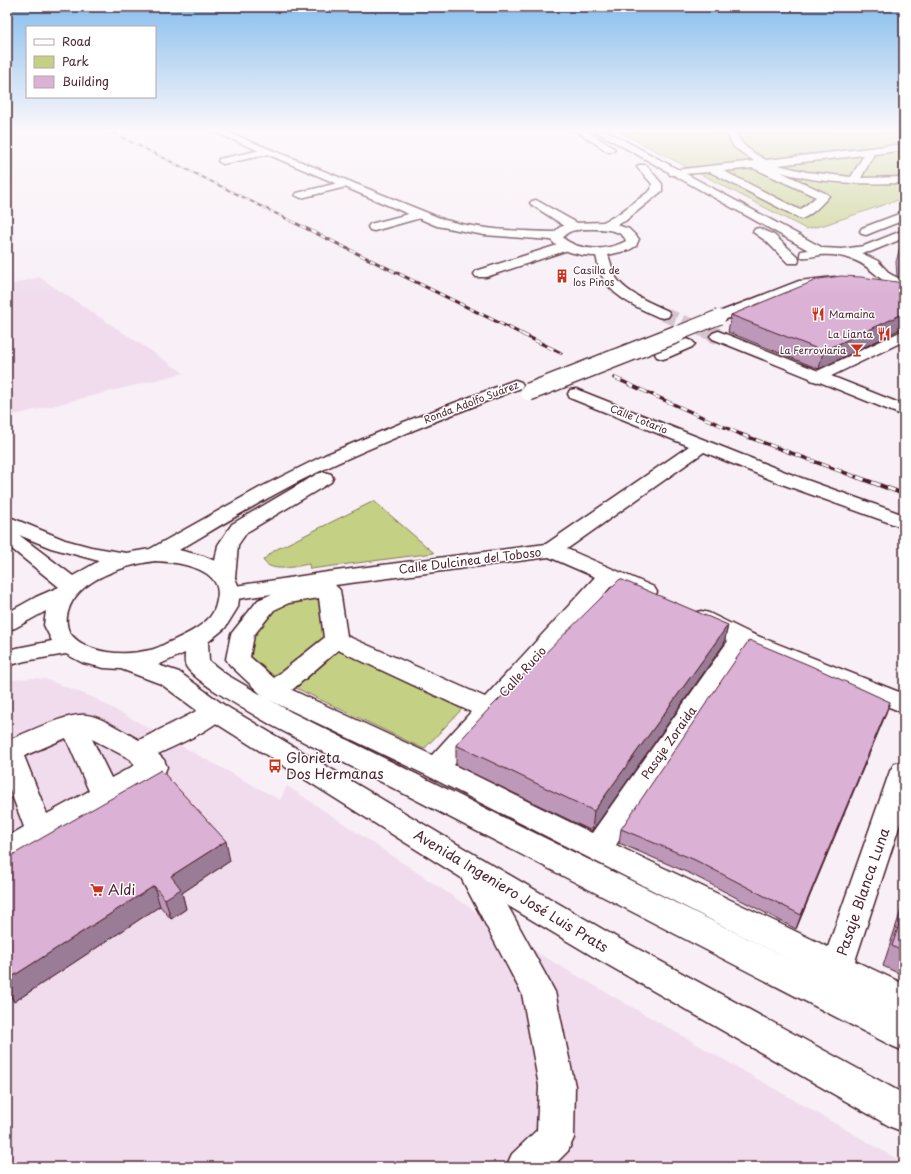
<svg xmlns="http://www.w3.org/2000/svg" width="911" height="1174" font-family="'Playpen Sans',sans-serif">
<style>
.built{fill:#f0dced}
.green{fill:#c4d084;stroke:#877858}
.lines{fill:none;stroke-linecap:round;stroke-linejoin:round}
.major-tunnel-far1{stroke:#d5c5ce;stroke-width:14;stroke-dasharray:14 6;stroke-linecap:butt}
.major-tunnel{stroke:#d5c5ce;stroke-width:17;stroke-dasharray:17 8;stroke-linecap:butt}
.minor-casing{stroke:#4a1f2b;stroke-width:3}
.major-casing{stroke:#4a1f2b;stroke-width:3}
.minor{fill:#fff;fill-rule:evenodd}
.major{fill:#fff;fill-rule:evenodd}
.rail-far3-casing{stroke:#4a1f2b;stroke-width:2}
.rail-far2-casing{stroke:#4a1f2b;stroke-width:3}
.rail-far1-casing{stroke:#4a1f2b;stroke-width:3.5}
.rail-casing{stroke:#4a1f2b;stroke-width:4.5}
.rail-far3{stroke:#fff;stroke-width:1.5;stroke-dasharray:4.5;stroke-linecap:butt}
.rail-far2{stroke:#fff;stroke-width:2;stroke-dasharray:5.5;stroke-linecap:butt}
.rail-far1{stroke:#fff;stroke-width:2.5;stroke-dasharray:7;stroke-linecap:butt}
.rail{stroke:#fff;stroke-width:3;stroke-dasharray:8;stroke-linecap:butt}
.major-bridge-far1-casing{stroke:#4a1f2b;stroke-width:16;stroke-linecap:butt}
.major-bridge-casing{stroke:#4a1f2b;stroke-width:20;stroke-linecap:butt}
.major-bridge-far1{stroke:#fff;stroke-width:14}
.major-bridge{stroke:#fff;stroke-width:17}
.wall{fill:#bd98b8;stroke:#4a1f2b}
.shaded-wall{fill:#9a7c96;stroke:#4a1f2b}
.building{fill:#dcb1d6;stroke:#4a1f2b}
.labels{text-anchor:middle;stroke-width:3;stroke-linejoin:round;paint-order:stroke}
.far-poi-label{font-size:10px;fill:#4a1f2b;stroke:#fff;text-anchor:start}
.far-street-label{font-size:10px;fill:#4a1f2b;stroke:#fff}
.street-label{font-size:12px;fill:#4a1f2b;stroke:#fff}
.near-poi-label{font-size:14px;fill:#4a1f2b;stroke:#fff;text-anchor:start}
.near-street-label{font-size:14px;fill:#4a1f2b;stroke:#fff}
</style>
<rect width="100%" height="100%" fill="#f8eff7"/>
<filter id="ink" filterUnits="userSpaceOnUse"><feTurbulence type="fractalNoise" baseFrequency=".025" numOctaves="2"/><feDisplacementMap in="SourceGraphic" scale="8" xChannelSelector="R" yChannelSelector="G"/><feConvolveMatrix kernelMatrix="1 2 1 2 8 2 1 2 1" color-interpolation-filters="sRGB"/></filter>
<g filter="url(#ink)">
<!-- built -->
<g class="built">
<path d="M39 277 184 373 7 417V286Z"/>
<path d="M32 678 45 679 92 697 280 800 287 786 541 955 904 1163V1167H12L7 1147V683L14 680Z"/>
</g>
<!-- green -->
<g class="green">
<path d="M618 131H904V198L824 225 806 229Z"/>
<path d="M374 501 434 553 310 569 309 564C296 566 271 574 263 560L275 550Z"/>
<path d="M329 590 336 640 274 692 238 659 266 605Z"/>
<path d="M339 651 462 709 424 749 296 688Z"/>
</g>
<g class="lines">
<!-- major-tunnel-far1 -->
<path class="major-tunnel-far1" d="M663 314 715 335"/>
<!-- major-tunnel -->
<path class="major-tunnel" d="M712 334 718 336"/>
<!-- minor casing -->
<g class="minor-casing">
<g id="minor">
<path d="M725 131H735C741 146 753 153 766 160L904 144V150L874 154 861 178 904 177V183C862 184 821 184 781 172L827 194 829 196C822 204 811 216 801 219L710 172 670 175 669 173 670 171 674 170 754 161 734 147ZM864 155 851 177 807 172 778 165ZM753 168 816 197 800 210 724 171Z"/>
<path d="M266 149 270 150 271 152 270 154 223 164 218 161 219 159Z"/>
<path d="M346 181 350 182 351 184 350 186 301 198 295 195 297 193Z"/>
<path d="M536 200 579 224 581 227 579 230H571L532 205 530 203 532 201Z"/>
<path d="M420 211 424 213 426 215 424 217 374 231 370 230 368 227 370 224Z"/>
<path d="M904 212V220L866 235 862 234 860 231 862 228Z"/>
<path d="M567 242 571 243 573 246 571 249 486 277H476L474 274 476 271Z"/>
<path d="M904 330V341L823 380 817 382 811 380 809 377 811 374Z"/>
<path d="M687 339 692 341 695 344 692 347 669 357 663 359 657 357 655 354 657 351Z"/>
<path d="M576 389 793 475 904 515V528L779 483 704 452 567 549 654 587 657 592 654 597C639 601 625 591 612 585L503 710 499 716 496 717 454 765 592 833 728 641 693 623 690 618 693 613 701 611 709 613 750 633 904 694V713L747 649 616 845 828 947 890 771 894 764 904 761V812L855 961 904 984V1017L892 1012 426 775 265 698 230 665 226 659 231 634 235 629 258 600 272 594 230 600 222 598 219 593 222 588 328 572 546 544 689 446 570 398 568 394 570 390ZM549 557 595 577 485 697 347 636 340 590 335 585ZM319 598 324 638 274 678 250 657 254 635 274 610 289 603ZM338 650 471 712 432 755 292 690Z"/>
<path d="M215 702 224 705 228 711C218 728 176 745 158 754L164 760 167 767 164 774 50 841 17 859 7 863V837L24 827 7 782V741C26 733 67 713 86 715 100 716 126 733 139 740L191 714 206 705ZM66 738 89 791 47 814 24 756ZM92 739 130 759 135 765 111 778Z"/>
<path d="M471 856 482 859 555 992 575 1086 574 1138 568 1151 552 1167H506L512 1154 537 1130 539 1086 522 994 456 868 460 859Z"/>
</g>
</g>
<!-- major casing -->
<g class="major-casing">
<g id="major">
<path d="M212 131H225L445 220C481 230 517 231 554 232L560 227 574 223 603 222 617 215 651 190 652 184 637 167 638 165H646L662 184V191L625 221 617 225 629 229 639 239 636 246 629 250 608 255C611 262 612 270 615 276 626 294 650 302 668 311L670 314 668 317 663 318 658 317C637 307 611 297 601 274 598 268 598 262 596 256 581 256 561 252 551 240L484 235 437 226ZM594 229C604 229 623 230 626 241 607 251 580 252 563 238 568 228 584 229 594 229Z"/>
<path d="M576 131H588L615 149 610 152 607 151Z"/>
<path d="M595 131H607L823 248 842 249 864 246 904 230V238L870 252 861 253 878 261 890 274 904 281V290C879 284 875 268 854 260 843 256 831 254 820 255 814 256 808 258 801 257L800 254 801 251 808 250Z"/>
<path d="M759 228 774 235 798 257 799 260 798 263H788L766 241 753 232 755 229Z"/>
<path d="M834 277 839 278 841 281 839 284 806 288 724 320 719 321 714 320 712 317 714 314 799 281Z"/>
<path d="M718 331 904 405V416L713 339 710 336 713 333Z"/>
<path d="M515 380 521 382 523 385 521 388C451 415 381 442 314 474 267 497 223 524 179 550L203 556 215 561 218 545 232 524 317 474 324 472 331 474 333 478 331 482 247 532 238 545 235 578 240 590 238 607 225 628 208 642 209 661 227 675 291 712 904 1016V1051L892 1046 273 726C255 715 194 682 186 666 184 662 185 657 185 653L158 665 179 672 224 705 482 859 616 937 904 1094V1132L891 1127 594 957 460 877 206 717 161 684 121 669 104 668 83 663 66 654 25 661 7 666V650L52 641 44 625 46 611 15 628 7 630V613L36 597 59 587 7 545V530H9L7 529V516L65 540 91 547 126 553 150 549 261 487 325 455 404 422ZM19 535 51 548 99 561 73 576ZM155 561C178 562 225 568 217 600 216 606 214 612 210 617 200 628 185 635 172 641 164 644 157 649 150 650 125 656 87 655 70 633 66 627 66 618 68 612 76 579 126 565 155 561Z"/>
</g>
</g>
<!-- minor -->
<use href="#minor" class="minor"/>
<!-- major -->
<use href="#major" class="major"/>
<!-- rail-far3 casing -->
<g class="rail-far3-casing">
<path id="rail-far3" d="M109 131 293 222"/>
</g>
<!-- rail-far2 casing -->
<g class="rail-far2-casing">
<path id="rail-far2" d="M291 221 524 335"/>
</g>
<!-- rail-far1 casing -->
<g class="rail-far1-casing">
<g id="rail-far1">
<path d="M522 334 561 353"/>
<path d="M615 378 740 434 859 478"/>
</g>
</g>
<!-- rail casing -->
<g class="rail-casing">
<path id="rail" d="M857 477 904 494"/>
</g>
<!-- rail-far3 -->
<use href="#rail-far3" class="rail-far3"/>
<!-- rail-far2 -->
<use href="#rail-far2" class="rail-far2"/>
<!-- rail-far1 -->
<use href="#rail-far1" class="rail-far1"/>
<!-- rail -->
<use href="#rail" class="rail"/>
<!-- major-bridge-far1 casing -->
<g class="major-bridge-far1-casing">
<path id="major-bridge-far1" d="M674 335 719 317"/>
</g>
<!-- major-bridge casing -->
<g class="major-bridge-casing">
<path id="major-bridge" d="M529 392 677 334"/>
</g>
<!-- major-bridge-far1 -->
<use href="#major-bridge-far1" class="major-bridge-far1"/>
<!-- major-bridge -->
<use href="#major-bridge" class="major-bridge"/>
</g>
<!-- wall -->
<g class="wall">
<path d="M904 241V327L881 339 819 369 728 332 731 315 901 283 902 279 897 276 896 262 900 247Z"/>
<path d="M728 625 724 644 592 831 456 765V745Z"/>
<path d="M885 716 796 929 691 874 619 843 621 829Z"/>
<path d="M7 858 230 861 182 893 186 909 171 919 160 906 14 1002 7 991Z"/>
<path d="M904 901V976L883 966Z"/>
</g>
<!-- shaded-wall -->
<g class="shaded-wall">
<path d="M904 313V327L881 339 819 369 823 351Z"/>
<path d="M728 625 724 644 592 831 594 811Z"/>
<path d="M890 702 885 716 796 929 801 915Z"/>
<path d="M226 841 230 861 182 893 186 909 171 919 165 899 171 876Z"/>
<path d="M154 886 160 906 14 1002 7 988V980Z"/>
</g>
<!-- building -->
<g class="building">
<path d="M904 241V261L902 260 900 247Z"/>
<path d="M841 276 861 277 904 283V313L886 322 823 351 731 315 819 279Z"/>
<path d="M620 579 728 625 594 811 456 745 486 712Z"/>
<path d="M749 640 809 665 890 702 801 915 695 860 621 829Z"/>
<path d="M161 770 226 841 171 876 181 889 165 899 154 886 7 980V858Z"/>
<path d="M904 909V952L892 946Z"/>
</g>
</g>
<!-- sky -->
<linearGradient id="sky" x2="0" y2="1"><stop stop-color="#87beed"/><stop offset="0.44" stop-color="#fcf8fb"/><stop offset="1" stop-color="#fcf8fb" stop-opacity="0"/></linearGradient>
<rect width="911" height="296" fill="url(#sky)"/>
<!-- icons -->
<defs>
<g id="building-bare" transform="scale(1.08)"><path d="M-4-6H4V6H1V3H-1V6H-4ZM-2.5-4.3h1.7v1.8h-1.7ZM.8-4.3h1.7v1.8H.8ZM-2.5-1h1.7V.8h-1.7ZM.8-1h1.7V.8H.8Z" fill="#c8321e" stroke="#fff" stroke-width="2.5" paint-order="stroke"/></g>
<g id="restaurant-bare" transform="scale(1.08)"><path d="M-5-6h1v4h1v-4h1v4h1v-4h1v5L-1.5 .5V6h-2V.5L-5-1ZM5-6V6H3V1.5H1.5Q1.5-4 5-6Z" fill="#c8321e" stroke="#fff" stroke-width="2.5" paint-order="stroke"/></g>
<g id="bar-bare" transform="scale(1.08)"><path d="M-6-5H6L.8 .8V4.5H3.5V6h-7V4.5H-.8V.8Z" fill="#c8321e" stroke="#fff" stroke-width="2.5" paint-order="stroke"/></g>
<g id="bus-bare" transform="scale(1.08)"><path d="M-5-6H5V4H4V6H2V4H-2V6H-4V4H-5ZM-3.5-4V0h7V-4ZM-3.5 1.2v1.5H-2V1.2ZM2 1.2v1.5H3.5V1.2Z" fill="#c8321e" stroke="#fff" stroke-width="2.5" paint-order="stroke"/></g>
<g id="supermarket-bare" transform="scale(1.08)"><path d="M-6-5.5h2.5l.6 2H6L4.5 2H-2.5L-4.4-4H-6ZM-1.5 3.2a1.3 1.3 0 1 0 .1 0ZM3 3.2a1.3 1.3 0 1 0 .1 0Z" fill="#c8321e" stroke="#fff" stroke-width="2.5" paint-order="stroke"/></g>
</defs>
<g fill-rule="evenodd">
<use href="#building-bare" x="562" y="276"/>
<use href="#restaurant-bare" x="818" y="314"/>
<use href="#restaurant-bare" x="884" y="334"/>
<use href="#bar-bare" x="857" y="350"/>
<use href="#bus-bare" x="275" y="766"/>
<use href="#supermarket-bare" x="97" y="890"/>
</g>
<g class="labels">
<!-- far-poi labels -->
<g class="far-poi-label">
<text x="573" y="274">Casilla de<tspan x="573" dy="12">los Pinos</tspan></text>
<text x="829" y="318">Mamaina</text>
<text x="873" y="338" text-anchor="end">La Lianta</text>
<text x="846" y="354" text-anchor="end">La Ferroviaria</text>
</g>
<!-- far-street labels -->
<g class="far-street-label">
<text transform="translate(471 402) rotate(-21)" y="4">Ronda Adolfo Suárez</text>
<text transform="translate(639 419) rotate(22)" y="4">Calle Lotario</text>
</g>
<!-- street labels -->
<g class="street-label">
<text transform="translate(470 561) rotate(-7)" y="4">Calle Dulcinea del Toboso</text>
<text transform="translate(523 672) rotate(-48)" y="4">Calle Rucio</text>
<text transform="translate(669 743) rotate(-55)" y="4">Pasaje Zoraida</text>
</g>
<!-- near-poi labels -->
<g class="near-poi-label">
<text x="286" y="763">Glorieta<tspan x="286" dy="16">Dos Hermanas</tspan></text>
<text x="108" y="895">Aldi</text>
</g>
<!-- near-street labels -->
<g class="near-street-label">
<text transform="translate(511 891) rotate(31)" y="5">Avenida Ingeniero José Luis Prats</text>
<text transform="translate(863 892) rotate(-71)" y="5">Pasaje Blanca Luna</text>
</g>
</g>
<!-- margin -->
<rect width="911" height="1174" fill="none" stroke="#fff" stroke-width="24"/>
<rect x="12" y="12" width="887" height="1150" fill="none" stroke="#4a1f2b" stroke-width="1.5" filter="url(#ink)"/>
<!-- legend -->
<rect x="26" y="26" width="130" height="72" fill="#ffffff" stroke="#b7a5aa"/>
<rect x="34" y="39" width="20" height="6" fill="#ffffff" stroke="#b7a5aa"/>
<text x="62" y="46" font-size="12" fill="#4a1f2b">Road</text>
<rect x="34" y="56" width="20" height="12" fill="#c4d084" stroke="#b7a5aa"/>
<text x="62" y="66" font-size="12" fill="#4a1f2b">Park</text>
<rect x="34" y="76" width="20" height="12" fill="#dcb1d6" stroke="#b7a5aa"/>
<text x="62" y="86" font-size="12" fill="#4a1f2b">Building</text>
</svg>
